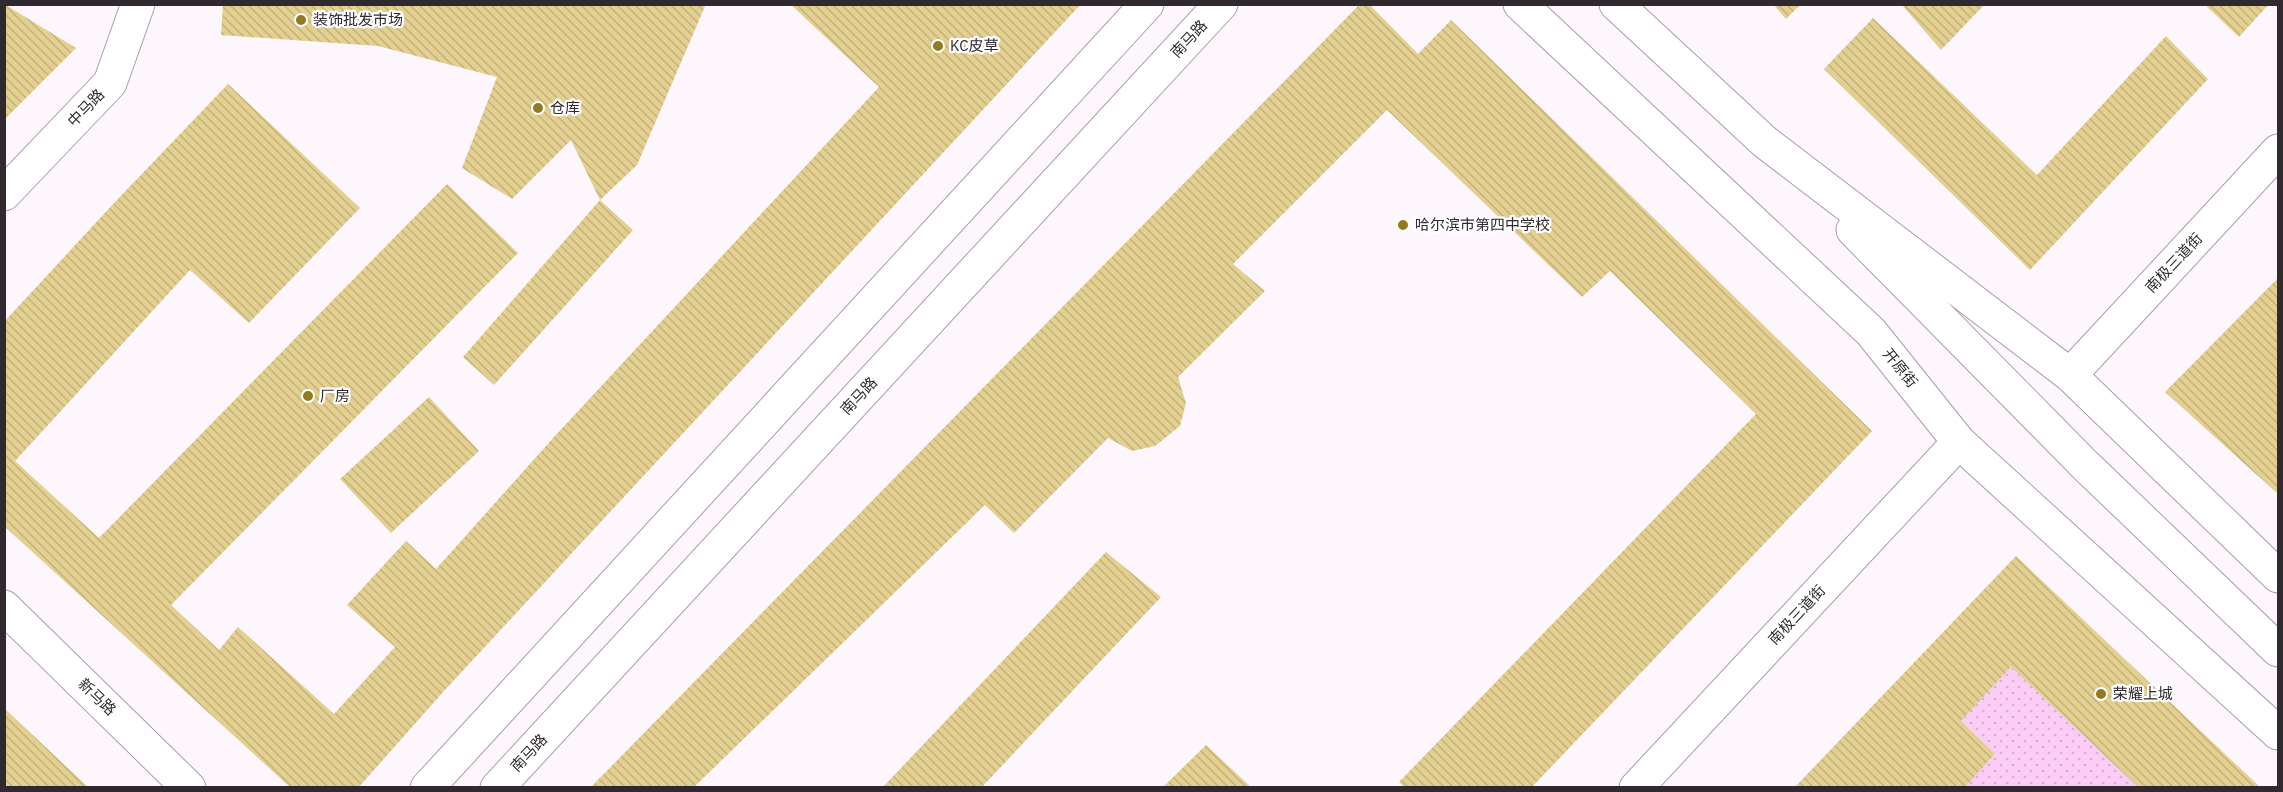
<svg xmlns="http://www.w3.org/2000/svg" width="2283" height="792" font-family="'IBM Plex Sans','Noto Sans SC',sans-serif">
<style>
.grass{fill:url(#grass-dots)}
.building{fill:url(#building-back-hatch)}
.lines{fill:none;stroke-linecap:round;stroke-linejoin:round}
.secondary-casing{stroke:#ac9baa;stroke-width:35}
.secondary{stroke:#fff;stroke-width:33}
.poi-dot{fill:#937a21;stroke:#fff;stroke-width:2}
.labels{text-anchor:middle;stroke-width:4.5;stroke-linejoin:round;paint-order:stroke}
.poi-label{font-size:15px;fill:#30292f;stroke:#fff;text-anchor:start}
.street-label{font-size:15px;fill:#30292f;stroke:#fff}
</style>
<defs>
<pattern id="grass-dots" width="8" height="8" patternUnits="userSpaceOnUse" patternTransform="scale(1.5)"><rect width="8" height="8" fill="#fbcdf6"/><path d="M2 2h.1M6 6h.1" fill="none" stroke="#d7b0d3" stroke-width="1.8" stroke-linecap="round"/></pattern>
<pattern id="building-back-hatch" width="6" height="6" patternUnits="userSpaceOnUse" patternTransform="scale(1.5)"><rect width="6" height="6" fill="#e3cf90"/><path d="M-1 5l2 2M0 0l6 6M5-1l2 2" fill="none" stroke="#c3b27c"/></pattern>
</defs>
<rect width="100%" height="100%" fill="#fdf6fc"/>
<!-- grass -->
<path class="grass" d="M2011 667 2139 787H1964L1995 754 1961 721Z"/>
<!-- building -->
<g class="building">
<path d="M4 4 76 48 4 120Z"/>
<path d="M223 4H706L637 165 600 200 571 140 512 199 462 168 497 77 378 46 221 35Z"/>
<path d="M790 4H1081L444 691 358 788H291L4 526V322L115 202 228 84 360 208 249 323 190 270 15 461 99 538 447 184 518 253 171 605 219 650 238 627 334 714 395 647 347 605 406 541 436 569 554 437 879 87Z"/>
<path d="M1360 4H1369L1418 54 1451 20 1872 431 1531 788H1405L1399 782 1756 414 1610 271 1582 297 1387 110 1233 264 1265 291 1178 377 1186 403 1180 426 1155 446 1132 451 1108 438 1014 533 985 505 693 788H590Z"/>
<path d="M1773 4H1801L1786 19Z"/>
<path d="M2204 4H2269L2239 37Z"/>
<path d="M1902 5H1984L1941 50Z"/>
<path d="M1873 18 2037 175 2166 36 2208 79 2030 270 1824 69Z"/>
<path d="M600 200 633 230 494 385 463 357Z"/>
<path d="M2278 278V494L2165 392Z"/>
<path d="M429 397 479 451 391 533 340 479Z"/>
<path d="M1106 552 1161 597 981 788H882Z"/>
<path d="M2016 556 2261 788H2139L2011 667 1961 721 1995 754 1964 788H1794Z"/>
<path d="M4 708 89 788H4Z"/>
<path d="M1206 745 1252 788H1162Z"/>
</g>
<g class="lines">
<!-- secondary casing -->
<g class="secondary-casing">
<g id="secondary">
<path d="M1520 4 1871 332 1959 442 2278 733"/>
<path d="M1616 4 1765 142 2070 375 2278 576"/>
<path d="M4 194 110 83 138 4"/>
<path d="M1853 230 2085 465 2278 650"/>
<path d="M2070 375 2278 151"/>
<path d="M4 607 189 788"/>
<path d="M427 788 1147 4"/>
<path d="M497 788 1221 4"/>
<path d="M1636 788 1959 442"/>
</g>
</g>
<!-- secondary -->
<use href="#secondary" class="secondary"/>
</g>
<!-- markers -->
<g class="poi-dot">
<circle cx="301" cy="20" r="6"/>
<circle cx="938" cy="46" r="6"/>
<circle cx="538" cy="108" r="6"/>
<circle cx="1403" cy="225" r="6"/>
<circle cx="308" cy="396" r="6"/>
<circle cx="2101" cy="694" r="6"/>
</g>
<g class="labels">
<!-- poi labels -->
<g class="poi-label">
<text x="313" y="25">装饰批发市场</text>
<text x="950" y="51">KC皮草</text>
<text x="550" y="113">仓库</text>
<text x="1415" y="230">哈尔滨市第四中学校</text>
<text x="320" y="401">厂房</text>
<text x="2113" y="699">荣耀上城</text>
</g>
<!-- street labels -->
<g class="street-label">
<text transform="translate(1189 39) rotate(-47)" y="5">南马路</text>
<text transform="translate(86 108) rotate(-46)" y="5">中马路</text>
<text transform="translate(2174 263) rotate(-47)" y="5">南极三道街</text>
<text transform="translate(1900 368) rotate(51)" y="5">开原街</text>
<text transform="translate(859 396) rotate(-47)" y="5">南马路</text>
<text transform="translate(1797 615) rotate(-47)" y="5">南极三道街</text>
<text transform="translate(97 697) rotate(44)" y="5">新马路</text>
<text transform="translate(529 753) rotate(-47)" y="5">南马路</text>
</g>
</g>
<!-- border -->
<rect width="2283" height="792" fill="none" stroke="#30292f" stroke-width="12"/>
</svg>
